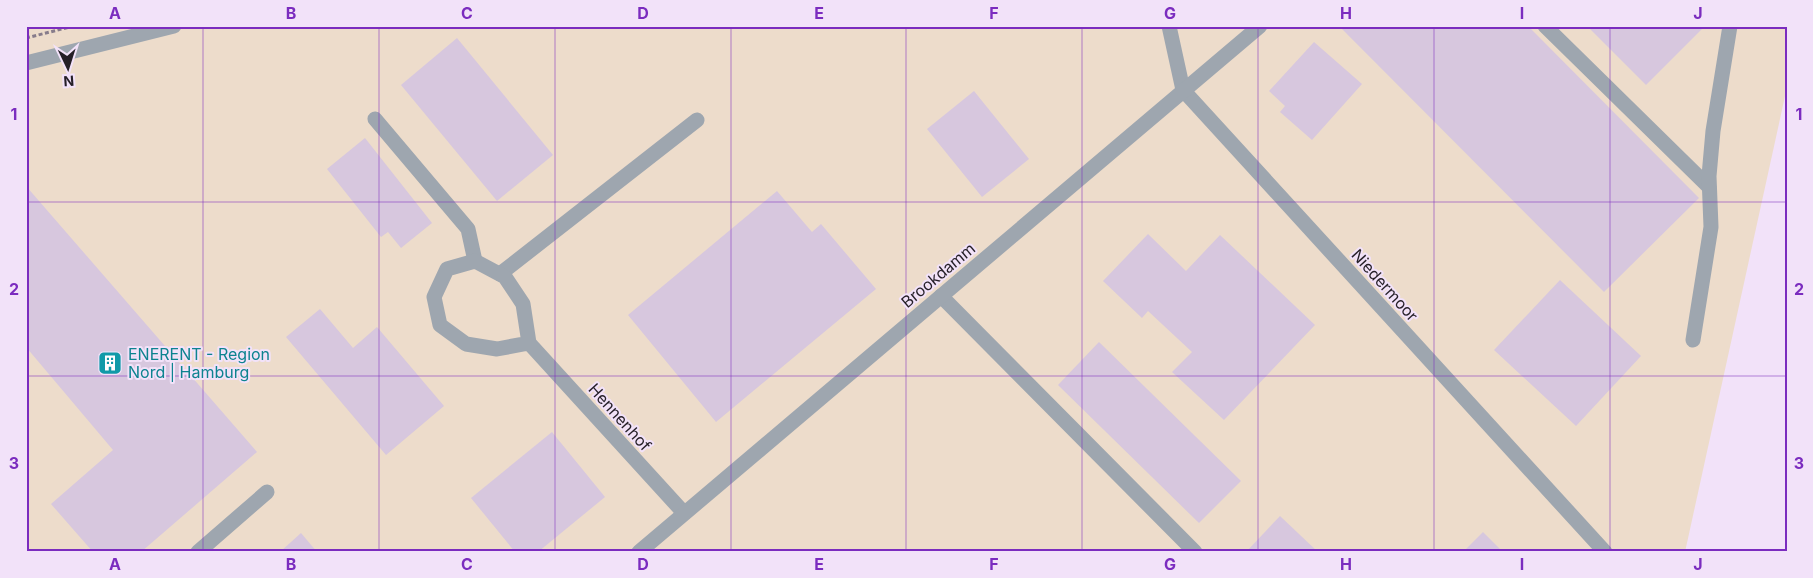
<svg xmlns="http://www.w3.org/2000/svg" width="1813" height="578" font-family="Inter,sans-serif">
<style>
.industrial{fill:#eddccb}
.building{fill:#d7c7de}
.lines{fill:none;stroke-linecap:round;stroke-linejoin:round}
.path{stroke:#877c8b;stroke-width:3;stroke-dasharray:4 2.5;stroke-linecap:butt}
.minor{stroke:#9ea6af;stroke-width:15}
.grid{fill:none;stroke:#7b2cbf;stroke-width:1;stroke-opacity:0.55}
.labels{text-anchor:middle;stroke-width:4;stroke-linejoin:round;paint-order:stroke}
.street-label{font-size:16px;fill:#251f27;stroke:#f2e2f9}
.culture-label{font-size:16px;fill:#0d838f;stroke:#f2e2f9;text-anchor:start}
.neatline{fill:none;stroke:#7b2cbf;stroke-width:2}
.grid-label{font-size:16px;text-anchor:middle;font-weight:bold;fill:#7b2cbf}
</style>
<rect width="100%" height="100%" fill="#f2e2f9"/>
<!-- industrial -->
<path class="industrial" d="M26 26H1787V87L1685 552H26Z"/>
<!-- building -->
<g class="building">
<path d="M1339 26H1528L1699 198 1604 292Z"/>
<path d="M1587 26H1705L1646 85Z"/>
<path d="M457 38 553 155 497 201 401 85Z"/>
<path d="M1314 42 1362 84 1312 140 1280 112 1285 106 1269 91Z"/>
<path d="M974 91 1029 159 982 197 927 129Z"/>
<path d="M365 138 432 223 401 248 388 232 381 237 327 169Z"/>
<path d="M26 186 257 452 141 552H93L51 504 113 450 26 347Z"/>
<path d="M777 191 812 232 821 224 876 289 716 422 628 315Z"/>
<path d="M1148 234 1186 271 1220 235 1315 325 1224 420 1172 372 1192 352 1148 311 1142 318 1103 281Z"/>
<path d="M1560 280 1641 356 1576 426 1494 350Z"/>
<path d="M320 309 353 348 377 327 444 406 386 455 286 337Z"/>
<path d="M1099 342 1241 481 1199 523 1058 385Z"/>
<path d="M552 432 605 497 538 552H515L471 498Z"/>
<path d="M1280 516 1318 552H1246Z"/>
<path d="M1483 532 1503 552H1463Z"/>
<path d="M301 533 317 552H280Z"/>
</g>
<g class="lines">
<!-- path -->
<path class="path" d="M26 38 74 26"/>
<!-- minor -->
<g class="minor">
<path d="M1169 26 1183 90 1605 552"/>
<path d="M1545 26 1709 187"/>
<path d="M26 63 174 26"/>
<path d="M375 119 468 229 475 261"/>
<path d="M500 274 697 120"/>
<path d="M941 296 1195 552"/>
<path d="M1693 340 1711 227 1709 176 1713 131 1730 26"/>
<path d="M529 343 497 349 466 344 440 325 434 297 447 269 475 261 505 277 523 304 529 343 684 513"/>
<path d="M198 552 267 492"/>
<path d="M639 552 1260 26"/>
</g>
</g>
<!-- grid -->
<path class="grid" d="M203 26V552M379 26V552M555 26V552M731 26V552M906 26V552M1082 26V552M1258 26V552M1434 26V552M1610 26V552M26 202H1787M26 376H1787"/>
<!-- icons -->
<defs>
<g id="building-square" transform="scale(1.25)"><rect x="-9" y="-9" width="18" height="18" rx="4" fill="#0f9aa8" stroke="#f2e2f9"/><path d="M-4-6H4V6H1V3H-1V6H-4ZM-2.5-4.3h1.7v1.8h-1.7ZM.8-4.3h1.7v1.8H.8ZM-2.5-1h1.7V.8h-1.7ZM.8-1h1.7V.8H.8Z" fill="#fff"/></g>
</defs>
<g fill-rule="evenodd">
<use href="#building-square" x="110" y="363"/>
</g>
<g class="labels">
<!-- street labels -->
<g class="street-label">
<text transform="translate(938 275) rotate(-40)" y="6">Brookdamm</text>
<text transform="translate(1385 285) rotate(48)" y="6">Niedermoor</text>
<text transform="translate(620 417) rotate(48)" y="6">Hennenhof</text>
</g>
<!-- culture labels -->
<g class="culture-label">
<text x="128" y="360">ENERENT - Region<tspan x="128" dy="18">Nord | Hamburg</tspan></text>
</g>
</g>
<!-- border -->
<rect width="1813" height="578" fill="none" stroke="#f2e2f9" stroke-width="55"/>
<!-- north arrow -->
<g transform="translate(68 68) rotate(176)" stroke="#f2e2f9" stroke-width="4" paint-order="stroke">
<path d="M0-4L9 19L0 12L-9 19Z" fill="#251f27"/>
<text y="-8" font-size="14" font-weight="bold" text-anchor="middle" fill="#251f27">N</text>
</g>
<rect x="28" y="28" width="1758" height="522" class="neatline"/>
<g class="grid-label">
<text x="115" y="19">A</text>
<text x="291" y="19">B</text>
<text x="467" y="19">C</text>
<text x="643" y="19">D</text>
<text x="819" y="19">E</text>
<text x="994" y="19">F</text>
<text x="1170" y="19">G</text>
<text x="1346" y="19">H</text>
<text x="1522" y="19">I</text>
<text x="1698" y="19">J</text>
<text x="14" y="120">1</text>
<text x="1799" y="120">1</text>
<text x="14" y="295">2</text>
<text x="1799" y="295">2</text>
<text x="14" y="469">3</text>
<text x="1799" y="469">3</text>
<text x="115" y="570">A</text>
<text x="291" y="570">B</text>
<text x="467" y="570">C</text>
<text x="643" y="570">D</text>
<text x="819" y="570">E</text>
<text x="994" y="570">F</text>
<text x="1170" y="570">G</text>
<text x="1346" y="570">H</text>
<text x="1522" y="570">I</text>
<text x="1698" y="570">J</text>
</g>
</svg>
